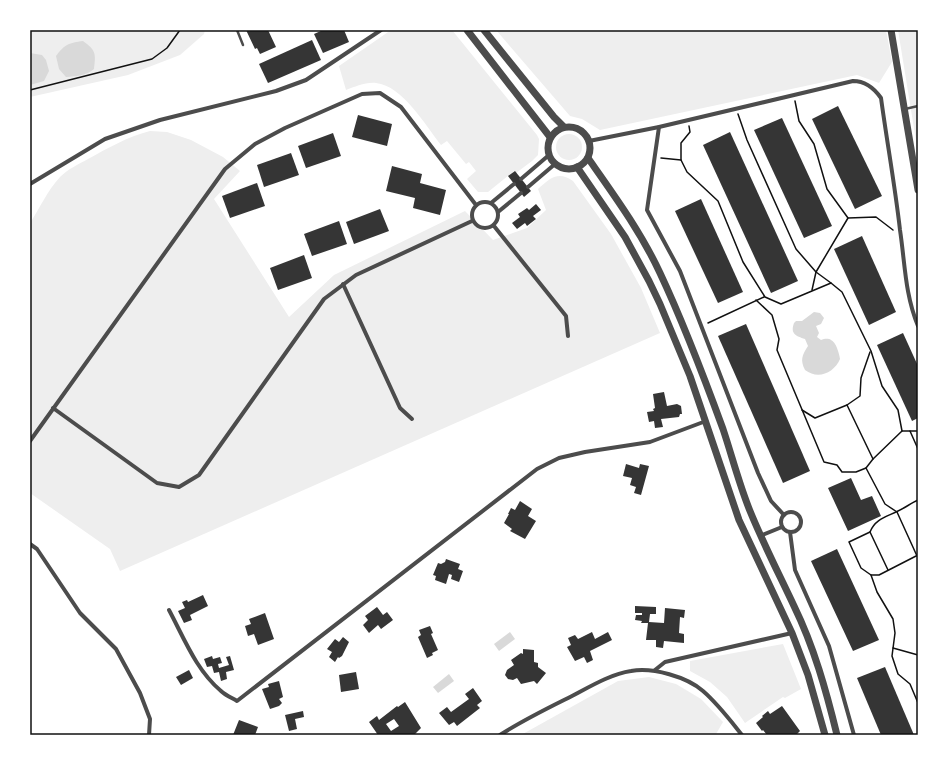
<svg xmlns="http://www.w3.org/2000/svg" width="948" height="765" font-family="'PT Sans Narrow',sans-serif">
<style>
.green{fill:#eee}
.water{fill:#d9d9d9}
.building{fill:#353535;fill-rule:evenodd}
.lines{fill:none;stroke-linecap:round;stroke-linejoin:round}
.path{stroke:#111;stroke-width:1.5}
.service{stroke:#4c4c4c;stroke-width:2.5}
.minor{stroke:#4c4c4c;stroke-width:4}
.tertiary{stroke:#4c4c4c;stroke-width:7}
.neatline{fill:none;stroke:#111;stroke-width:1.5}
</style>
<rect width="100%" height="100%" fill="#fff"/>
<!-- green -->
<g class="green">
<path d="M30 30H205L204 34 180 55 128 75 30 97Z"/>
<path d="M391 30H452L537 135 539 139 538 155 532 161 516 173 514 171 488 192H478L467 179 476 171 469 162 466 164 447 141 441 145C425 125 403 86 376 83 365 82 355 87 346 90L339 66Z"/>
<path d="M496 30H886L892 62 879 83 857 75 600 130 582 119 570 116Z"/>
<path d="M898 30H918V153L899 36Z"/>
<path d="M150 131 167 132 191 140 223 157 240 171 214 199 289 317 334 275 465 211 493 240 527 228 546 210 538 189C549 179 558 170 573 181L611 234 641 288 660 333 120 571 110 549 30 493V223C40 208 47 191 60 177 68 169 79 164 88 159 108 148 127 137 150 131Z"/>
<circle cx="569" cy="147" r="13"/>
<path d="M783 644 801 689 785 698 783 697 745 723 727 697 710 682 690 671V661Z"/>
<path d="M649 677 676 684 701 699 723 722 716 734 715 735H521L618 681Z"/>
</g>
<!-- water -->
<g class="water">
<path d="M83 41C96 50 96 54 94 69 86 76 76 76 66 77L59 69 56 56C65 44 69 43 83 41Z"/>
<path d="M30 53 42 55 46 60 49 71 44 81 30 85Z"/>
<path d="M814 312 820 313 824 318 821 324 816 326 819 333 817 337 821 340C824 339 828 338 831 340 836 342 839 353 840 359 834 373 818 380 805 370 800 360 802 355 808 346L805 339C796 336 790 334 794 323L796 321H802Z"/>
<path d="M510 632 515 639 499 651 494 644Z"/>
<path d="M449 674 454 681 438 693 433 687Z"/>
</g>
<!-- building -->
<g class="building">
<path d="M246 30H268L276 47 260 54 257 48 255 49Z"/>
<path d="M323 30H344L349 42 323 53 314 34Z"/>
<path d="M312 40 321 60 268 83 259 64Z"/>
<path d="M838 106 882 196 855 209 812 119Z"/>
<path d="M358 115 392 124 387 146 352 137Z"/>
<path d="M782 118 832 226 804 238 754 130Z"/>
<path d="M730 132 798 281 771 293 703 145Z"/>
<path d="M333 133 341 156 306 168 298 146Z"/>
<path d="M291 153 299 175 264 187 257 165Z"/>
<path d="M392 166 422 174 420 183 446 190 440 215 413 208 415 198 386 191Z"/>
<path d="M515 171 531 191 524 197 508 176Z"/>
<path d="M257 183 265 206 230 218 222 196Z"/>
<path d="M701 199 743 292 718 303 675 211Z"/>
<path d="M536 204 541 210 533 216 536 219 527 226 525 223 517 229 512 223 520 217 518 214 527 208 529 210Z"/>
<path d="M380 209 389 231 354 244 346 222Z"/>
<path d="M339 221 347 244 312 256 304 234Z"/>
<path d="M862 236 896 312 869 325 834 249Z"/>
<path d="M304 255 312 278 278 290 270 268Z"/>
<path d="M746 324 810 471 783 483 718 336Z"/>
<path d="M903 333 918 366V418L912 421 877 345Z"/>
<path d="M664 392 667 406 677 404 681 406 682 414H680L679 417 661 419 663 427 655 428 654 421 649 422 647 412 654 411 653 409 655 408 653 394Z"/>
<path d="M626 464 639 468 640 464 649 466 641 495 634 493 636 487 630 485 632 478 623 476Z"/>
<path d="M851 478 861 500 872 496 881 516 848 531 828 488Z"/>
<path d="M520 501 532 509 528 516 536 521 525 539 510 531 512 529 504 523 509 514H508L511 508 515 510Z"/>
<path d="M837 549 879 640 853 651 811 561Z"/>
<path d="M446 559 460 564 458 569 463 571 459 582 451 579 452 575 449 574 446 584 435 580 436 576 433 575 438 563 441 564 445 562Z"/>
<path d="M203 595 208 606 190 615 192 620 184 623 178 611 185 608 182 602 187 600 188 602Z"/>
<path d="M635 606 656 607V614H650L649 622 664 623 665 608 685 610 684 618 680 617 679 633 684 634V643L664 641 663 648 656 647V640H646L648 623H641L642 621 635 620 636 615H642V613H635Z"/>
<path d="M377 607 383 615 387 612 393 620 381 629 378 625 369 633 363 625 368 620 365 616Z"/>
<path d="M265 613 274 639 258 645 254 634 248 636 245 626 251 624 249 619Z"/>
<path d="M430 626 433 633 431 634 438 650 432 653 433 655 427 658 418 637 421 635 419 630Z"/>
<path d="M592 632 595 639 608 632 612 640 590 651 593 660 587 663 584 657 575 661 567 647 571 645 568 638 575 635 578 639Z"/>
<path d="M343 637 349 642 342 656 339 658 338 657 335 662 329 657 332 652 327 649 335 639 339 642Z"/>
<path d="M523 649 534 650V662L538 663V667L546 673 537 684 534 681 521 684 517 678 513 680 508 679 505 675 507 670 514 665 511 660 521 653 523 654Z"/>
<path d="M212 656 213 659 220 657 222 663 218 664 219 668 229 665 226 657 230 656 234 670 226 672 227 679 221 681 219 672 214 673 212 666 207 667 204 659Z"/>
<path d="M885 667 914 735H881L857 678Z"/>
<path d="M189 670 193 678 181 685 176 677Z"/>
<path d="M356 672 359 689 341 692 339 675Z"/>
<path d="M279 681 283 697 279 699 282 703 279 706 270 709 262 689 269 687 268 684Z"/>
<path d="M473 688 482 701 477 705 480 708 457 726 454 722 449 725 439 713 447 707 451 712 469 699 465 694Z"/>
<path d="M405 702 421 728 414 735H378L369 722 377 716 379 720 397 706 398 707ZM394 719 399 726 391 731 386 724Z"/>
<path d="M782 706 800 731 796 735H767L763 730 762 731 756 723 763 717 762 716 768 711 770 714Z"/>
<path d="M303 711 304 717 295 719 297 729 289 731 285 715Z"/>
<path d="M239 720 258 727 255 735H233Z"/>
</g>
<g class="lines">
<!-- path -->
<g class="path">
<path d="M30 90 152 59 167 48 180 30"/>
<path d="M795 101 799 121 814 144 827 189 848 218 816 272 831 283"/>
<path d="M738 114 747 140 796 249 816 272 812 290"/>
<path d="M689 126 690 132 681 143V160L687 172 718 201 743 262 765 297 781 304 831 283 842 292 871 351 882 386 898 410 902 431H910L918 449"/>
<path d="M661 158 681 160"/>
<path d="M848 218 876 217 893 230"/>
<path d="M756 300 772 315 779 339 777 350 824 462 837 465 842 472H856L866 468 873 459 902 431"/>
<path d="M708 323 764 297"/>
<path d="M847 405 873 459"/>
<path d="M802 410 815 418 847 405 860 396 861 378 870 352"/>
<path d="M910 431H918"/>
<path d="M866 468 885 504 897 512 917 556"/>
<path d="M918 500C911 503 905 508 898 511 886 517 875 519 870 532L849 542 861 568 871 575H879L918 555"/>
<path d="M870 532 888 570"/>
<path d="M871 575 877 592 893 619 895 633 892 656 898 674 910 684 918 703"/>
<path d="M893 648 918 655"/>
</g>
<!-- service -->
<g class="service">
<path d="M237 30 243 45"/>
<path d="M905 109 918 106"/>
</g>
<!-- minor -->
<g class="minor">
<path d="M659 127 647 210 680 271 758 473 771 501 784 515"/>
<path d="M589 141 659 127 853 81C866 81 874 88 881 98 887 142 895 186 900 230 905 263 905 295 918 326"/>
<path d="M521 179 549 155"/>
<path d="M30 184 105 139 160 120 276 91 306 80 381 30"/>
<path d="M528 187 555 164"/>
<circle cx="485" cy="215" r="13"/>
<path d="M491 203 514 184"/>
<path d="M498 212 521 193"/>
<path d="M494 226 566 316 568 336"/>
<path d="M343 284 400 408 412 419"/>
<path d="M53 408 157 483 179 487 199 475 324 299 356 275 472 221"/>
<path d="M30 441 225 169 255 144 285 128 362 94 380 93 401 107 476 205"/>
<circle cx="791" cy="522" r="10"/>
<path d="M790 532 795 570 829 646 854 735"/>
<path d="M760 536 782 527"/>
<path d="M30 544 37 549 80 613 116 649 140 693 150 719 149 735"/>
<path d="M169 610C184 638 196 670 221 691 225 695 232 698 237 701L537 469 559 458 585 452 650 442 706 421"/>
<path d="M655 670 665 662 792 633"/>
<path d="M500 735C523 720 548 708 572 696 591 686 611 674 631 671 653 667 687 677 703 691 718 704 730 720 742 735"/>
</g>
<!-- tertiary -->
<g class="tertiary">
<path d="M467 30 550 137"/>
<path d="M484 30 554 117 564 127"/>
<path d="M891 30 918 190"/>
<circle cx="569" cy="148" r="21"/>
<path d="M588 158C614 195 641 232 660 273 684 324 704 377 723 429 732 456 739 484 750 511 763 543 779 574 794 606 814 647 826 690 837 735"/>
<path d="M577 167 625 237 649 281 660 304 690 376 739 520 792 633 808 675 825 735"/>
</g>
</g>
<!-- border -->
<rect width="948" height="765" fill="none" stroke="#ffffff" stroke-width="62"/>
<rect x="31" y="31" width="886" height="703" class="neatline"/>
</svg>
